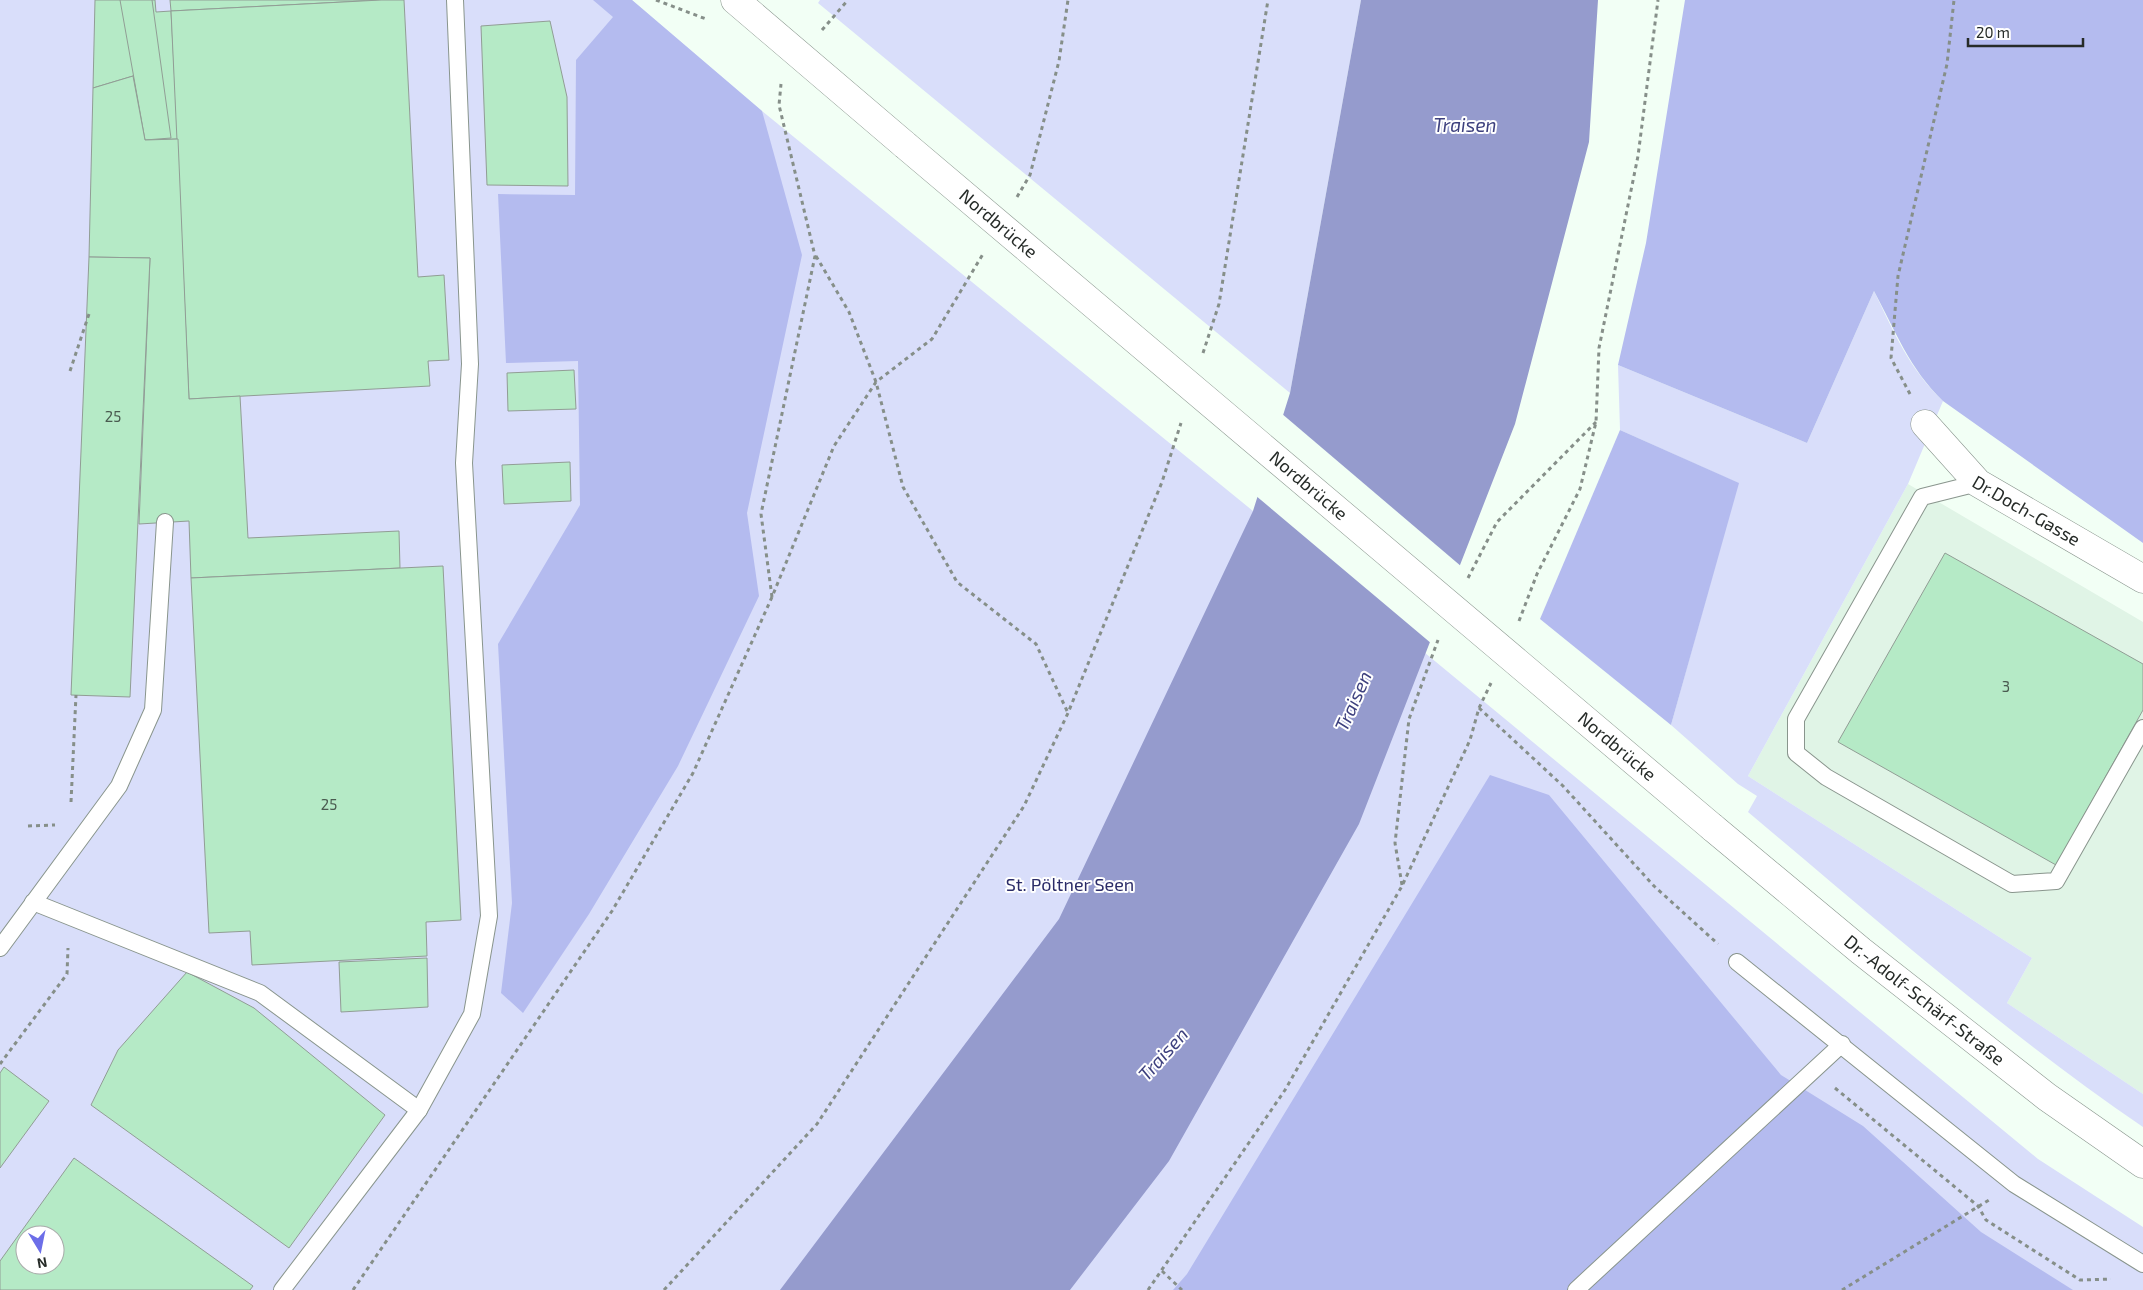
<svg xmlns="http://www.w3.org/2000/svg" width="2143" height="1290" font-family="'Exo 2',sans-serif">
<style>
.built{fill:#e0f4e6}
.green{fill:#d9defa;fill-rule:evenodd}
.forest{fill:#b4bbef}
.water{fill:#959bcd}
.pier{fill:#f2fff5}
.building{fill:#b5eac6;stroke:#919d95;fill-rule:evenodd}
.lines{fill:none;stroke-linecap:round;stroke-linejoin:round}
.lane-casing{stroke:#89958d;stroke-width:18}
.street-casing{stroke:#89958d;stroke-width:29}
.secondary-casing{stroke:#89958d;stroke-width:29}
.path{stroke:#868f89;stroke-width:3;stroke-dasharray:4 4;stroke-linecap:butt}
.lane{stroke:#fff;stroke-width:16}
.street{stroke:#fff;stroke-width:28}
.secondary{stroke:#fff;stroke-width:28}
.secondary-bridge-casing{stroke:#89958d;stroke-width:29;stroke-linecap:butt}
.secondary-bridge{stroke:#fff;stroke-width:28}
.labels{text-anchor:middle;stroke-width:4;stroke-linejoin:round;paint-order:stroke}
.number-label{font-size:15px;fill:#4a5b50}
.street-label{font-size:18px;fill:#262b28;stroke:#fff}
.park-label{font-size:18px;fill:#2b2c68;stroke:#fff}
.water-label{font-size:19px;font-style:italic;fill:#3d407e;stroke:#fff}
</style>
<rect width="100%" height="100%" fill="#f2fff5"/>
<!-- built -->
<path class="built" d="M1908 484 2143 622V1094L2007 1003 2032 958 1748 776Z"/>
<!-- green -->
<g class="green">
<path d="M0 0H632L762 111 1253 511 2038 1159 2143 1227V1290H0ZM25 1235H55V1265H25Z"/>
<path d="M820 0H1361L1290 393 818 3Z"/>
<path d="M1874 291C1894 332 1909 369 1943 401L1908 484 1748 776 2032 958 2007 1003 2143 1094V1127C2004 1032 1877 920 1748 812L1757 796 1738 784 1671 725 1738 483 1620 430 1618 365 1807 443Z"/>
</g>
<!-- forest -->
<g class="forest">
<path d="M593 0H632L762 111 802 255 747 513 759 596 678 766 589 914 523 1013 501 993 512 903 498 644 580 505 578 361 506 363 498 194 575 195 576 60 613 17Z"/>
<path d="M1685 0H2143V543L1943 401C1909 368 1896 332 1874 291L1807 443 1618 365 1646 243Z"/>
<path d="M1620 430 1739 483 1671 725 1540 619Z"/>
<path d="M1490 775 1549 795 1781 1075 1863 1126 1981 1232 2073 1290H1173L1187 1274Z"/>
</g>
<!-- water -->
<path class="water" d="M1361 0H1598L1589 142 1515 424 1359 824 1169 1161 1070 1290H780L1059 919 1253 511 1290 393Z"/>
<!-- pier -->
<path class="pier" d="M1281 413 1462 567 1432 644 1255 495Z"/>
<!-- building -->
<g class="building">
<path d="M95 0H155L156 12 171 11 178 139 145 140 133 76 93 88Z"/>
<path d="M120 0H152L171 138 145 140Z"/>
<path d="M170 0H381L171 11Z"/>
<path d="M381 0H404L418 277 444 275 449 360 428 361 430 386 189 399 171 11Z"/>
<path d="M550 21 567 97 568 186 487 185 481 26Z"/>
<path d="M133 76 145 140 178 139 189 399 240 396 248 538 399 531 400 568 191 578 189 521 139 524 150 258 89 257 93 88Z"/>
<path d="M89 257 150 258 130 697 71 695Z"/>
<path d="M574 370 576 409 508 411 507 373Z"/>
<path d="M570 462 571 501 504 504 502 465Z"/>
<path d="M1945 553 2143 664V710L2056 865 1838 742Z"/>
<path d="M443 566 461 920 426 922 427 956 252 965 250 931 209 933 191 578Z"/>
<path d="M427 958 428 1007 341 1012 339 962Z"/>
<path d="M187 972 254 1008 385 1115 289 1248 91 1105 118 1050Z"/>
<path d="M4 1067 49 1101 0 1168V1073Z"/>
<path d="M74 1158 253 1286 250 1290H0V1261ZM25 1235H55V1265H25Z"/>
</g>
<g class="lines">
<!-- lane casing -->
<g class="lane-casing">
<g id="lane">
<path d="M1978 483 1922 497 1796 719V753L1826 777 2012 884 2056 881 2143 728"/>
<path d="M33 902 260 993 419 1110"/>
<path d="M0 948 119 786 153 710 165 522"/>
<path d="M1737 962 2014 1184 2143 1264"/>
<path d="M282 1290 419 1110 472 1014 489 916 464 463 470 364 455 0"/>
<path d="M1576 1290 1842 1044"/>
</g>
</g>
<!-- street casing -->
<g class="street-casing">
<g id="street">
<path id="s1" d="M1925 424 1978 483 2143 579"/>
</g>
</g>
<!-- secondary casing -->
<g class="secondary-casing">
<g id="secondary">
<path d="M735 0 905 145"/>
<path id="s2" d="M1712 827 1861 951 2047 1097 2143 1164"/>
</g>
</g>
<!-- path -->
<g class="path">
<path d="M656 0 706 19"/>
<path d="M822 30 848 0"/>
<path d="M1017 197 1030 175 1059 61 1068 0"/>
<path d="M816 256 849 312 876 382 903 487 957 582 1036 644 1068 713"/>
<path d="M1203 353 1219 304 1268 0"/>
<path d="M70 371 90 311"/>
<path d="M1910 394 1891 358 1898 276 1947 64 1954 0"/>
<path d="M1468 578 1497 522 1596 422"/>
<path d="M772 597 761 514 815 256 779 105 781 84"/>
<path d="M1519 621 1537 574 1580 489 1596 422 1599 348 1638 156 1658 0"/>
<path d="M1479 708 1563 786 1654 886 1718 944"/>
<path d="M71 802 76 695"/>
<path d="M28 826 55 825"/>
<path d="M1402 885 1395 843 1409 719 1438 640"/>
<path d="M0 1064 67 974 68 948"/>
<path d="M1835 1088 1978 1206 1986 1220 2080 1280 2111 1279"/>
<path d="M1162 1271 1182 1290"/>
<path d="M353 1290 612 911 693 773 772 597 834 446 876 382 932 339 983 254"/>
<path d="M664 1290 817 1124 1024 806 1068 713 1162 482 1181 423"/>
<path d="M1148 1290 1285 1090 1402 886 1470 740 1479 708 1491 683"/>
<path d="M1842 1290 1989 1200"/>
</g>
<!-- lane -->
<use href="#lane" class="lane"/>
<!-- street -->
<use href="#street" class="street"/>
<!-- secondary -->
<use href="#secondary" class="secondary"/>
<!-- secondary-bridge casing -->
<g class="secondary-bridge-casing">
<g id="secondary-bridge">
<path id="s3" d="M905 145 1712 827"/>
</g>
</g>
<!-- secondary-bridge -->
<use href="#secondary-bridge" class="secondary-bridge"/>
</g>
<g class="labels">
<!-- number labels -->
<g class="number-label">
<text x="113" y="422">25</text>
<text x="2006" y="692">3</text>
<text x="329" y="810">25</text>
</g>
<!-- street labels -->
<g class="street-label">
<text dy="6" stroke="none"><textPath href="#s3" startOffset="122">Nordbrücke</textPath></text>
<text dy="6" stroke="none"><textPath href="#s3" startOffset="528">Nordbrücke</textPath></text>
<text dy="6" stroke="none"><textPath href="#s1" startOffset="135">Dr.Doch-Gasse</textPath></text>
<text dy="6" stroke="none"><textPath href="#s3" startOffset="932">Nordbrücke</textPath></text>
<text dy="6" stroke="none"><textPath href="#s2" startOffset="274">Dr.-Adolf-Schärf-Straße</textPath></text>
</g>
<!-- park labels -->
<g class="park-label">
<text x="1070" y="891">St. Pöltner Seen</text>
</g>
<!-- water labels -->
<g class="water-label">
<text x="1465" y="132">Traisen</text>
<text transform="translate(1353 701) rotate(-66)" y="7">Traisen</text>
<text transform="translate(1163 1054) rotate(-48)" y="7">Traisen</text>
</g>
</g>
<!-- north arrow -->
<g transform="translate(40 1250) rotate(170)"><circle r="24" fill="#ffffff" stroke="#a8aaa9"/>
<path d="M0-4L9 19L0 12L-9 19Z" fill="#6c6ee8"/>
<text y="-8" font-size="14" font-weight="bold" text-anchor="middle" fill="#262b28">N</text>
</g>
<!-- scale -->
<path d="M1968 38v8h115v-8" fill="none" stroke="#262b28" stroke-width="2.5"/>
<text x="1976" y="38" font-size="15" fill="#262b28" stroke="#ffffff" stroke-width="4" paint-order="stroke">20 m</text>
</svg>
